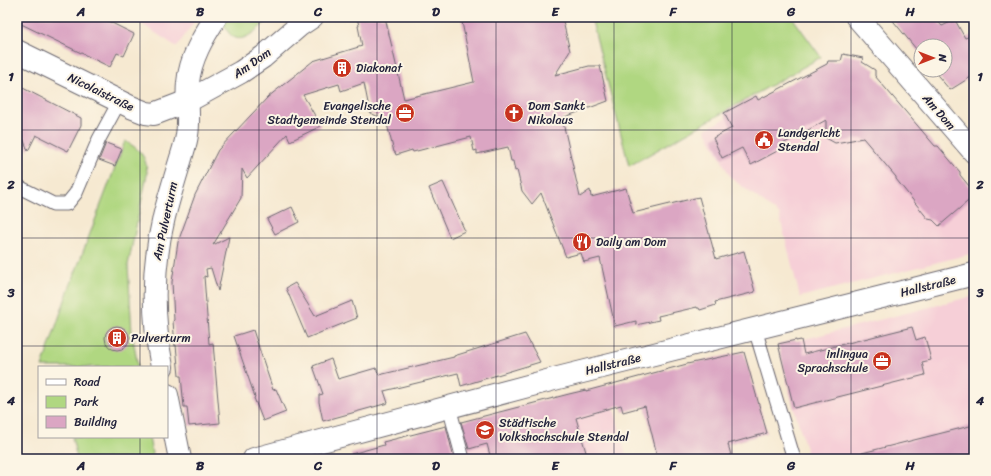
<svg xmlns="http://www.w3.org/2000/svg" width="991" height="476" font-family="Sriracha,sans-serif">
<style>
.built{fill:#f6cfd7}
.green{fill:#b0d781;stroke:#697c5e}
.building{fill:#dba6c3}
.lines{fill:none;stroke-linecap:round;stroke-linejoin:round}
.lane-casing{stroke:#6c6870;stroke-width:15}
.street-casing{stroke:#6c6870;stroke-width:24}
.lane{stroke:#fff;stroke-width:13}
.street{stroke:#fff;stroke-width:22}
.grid{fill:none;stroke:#22223b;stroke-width:1;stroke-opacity:0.55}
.labels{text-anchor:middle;stroke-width:4;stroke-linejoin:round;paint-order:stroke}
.street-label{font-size:12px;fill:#22223b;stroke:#fcf5e5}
.poi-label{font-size:12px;fill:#22223b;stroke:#fcf5e5;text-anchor:start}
.neatline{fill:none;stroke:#22223b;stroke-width:1.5}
.grid-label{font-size:13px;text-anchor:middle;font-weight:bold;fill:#22223b}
</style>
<rect width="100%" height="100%" fill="#fcf5e5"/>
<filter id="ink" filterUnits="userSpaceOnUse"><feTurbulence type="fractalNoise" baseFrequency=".025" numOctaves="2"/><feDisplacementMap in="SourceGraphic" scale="8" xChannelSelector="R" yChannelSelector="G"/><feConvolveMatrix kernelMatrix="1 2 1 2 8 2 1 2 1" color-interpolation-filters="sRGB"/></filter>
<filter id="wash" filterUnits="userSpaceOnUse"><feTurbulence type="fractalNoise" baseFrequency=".012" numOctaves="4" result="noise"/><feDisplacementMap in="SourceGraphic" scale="16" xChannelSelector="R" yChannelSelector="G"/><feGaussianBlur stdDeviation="0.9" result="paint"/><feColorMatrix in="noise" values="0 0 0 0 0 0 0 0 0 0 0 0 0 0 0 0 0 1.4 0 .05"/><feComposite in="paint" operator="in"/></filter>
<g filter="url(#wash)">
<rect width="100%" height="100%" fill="#f6e9d1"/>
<!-- built -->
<g class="built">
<path d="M131 17H197L177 47Z"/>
<path d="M843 54 863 58 861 68H872L874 70V74L937 149V146H939L940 149 958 170H960V172H957L974 192V253L800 297 779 214 731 178 705 129 727 118 724 113 729 110 730 111 751 100 750 99 756 96 758 100 827 64 828 62 840 63Z"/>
<path d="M973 296 974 459H809L794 408 778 344 796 340V341L801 340Z"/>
<path d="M608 385 627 459H454L445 426Z"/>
</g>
<!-- green -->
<g class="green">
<path d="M226 17H272C254 31 236 55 223 22Z"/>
<path d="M591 17H792L821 57 629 166Z"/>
<path d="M125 141C141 150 147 157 147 175L128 265 132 333 138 367H42L66 297Z"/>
<path d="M72 437H149L153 459H77Z"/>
</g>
<g id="blocks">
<!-- building -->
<g class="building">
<path d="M17 17H100L134 34 124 56 117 53 110 67 17 22Z"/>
<path d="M357 17H385L404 99 474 82 461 17H562L570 51 555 75 589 66H600L608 101 562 118 580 197 590 190 591 197 626 188 633 213 699 197 716 259 744 251 755 292 715 302 716 305 700 310 699 308H697V307L658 316 659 320 636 325V321L615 326 600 258 584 262 581 253 566 257 541 193 532 204 522 191 517 170 515 171 513 161H511L508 147 477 154V150L474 151 471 137 413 152 412 150 396 155 395 152H394L386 120 370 113 364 83 341 91 339 84 303 95 321 126 290 141 287 134 247 178 242 169 241 198 213 245 229 237 218 291 211 268 206 269 207 277 204 276 209 344 213 343 220 423 189 426 187 407H184L181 376H179L176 345 175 346 173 321 174 320 172 282 178 242 195 195 218 150 268 97 313 61 362 46 358 26H359Z"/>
<path d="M890 17H934L942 26 955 20 965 38 974 35V75L950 90 933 70H945V46H921V55Z"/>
<path d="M843 54 863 58 862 62 875 70V76L935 146H938L960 172V175L974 192V196L939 226 933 220 928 219 896 179V177L863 138 835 143 826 138V120L781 145 783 148 751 165 742 148 722 158 713 138 732 128 724 113 756 96 758 100 827 64 828 61H841Z"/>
<path d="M17 85 81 118V125L68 151 36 135 28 151 21 133 17 131Z"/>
<path d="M106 143 122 149 115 166 99 160Z"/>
<path d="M443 182 465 231 450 238 429 188Z"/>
<path d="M292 207 299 222 275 234 267 219Z"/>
<path d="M295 283 315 316 352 301 357 318 307 338 286 288Z"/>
<circle cx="117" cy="338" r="12"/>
<path d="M912 327 916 340 925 337 931 360 922 362 925 375 794 408 778 344 796 340V341L801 340 804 354Z"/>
<path d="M253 330 273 390 276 389 286 412 263 421 254 398 255 397 234 336Z"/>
<path d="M525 334 540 362 461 386 458 373 384 391 388 403 323 421 319 402V395L323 394 313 366 331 359 338 379 376 368 379 375 454 357V356Z"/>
<path d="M744 352 767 433 728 444 732 459H658L645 406 623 412 621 405 576 418 588 459H491L487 444 469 449 461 422 569 394 586 390V391L687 364Z"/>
<path d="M974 425V459H862V453Z"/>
<path d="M446 426 454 459H352L351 454 384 445 383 442Z"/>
</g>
</g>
</g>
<g filter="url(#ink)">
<use href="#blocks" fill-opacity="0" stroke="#6c6870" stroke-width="1"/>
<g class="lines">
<!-- lane casing -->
<g class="lane-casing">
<g id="lane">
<path d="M17 186 53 204H67L76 193 99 139 119 102"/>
<path d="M755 329 794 459"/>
<path d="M449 407 463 459"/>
</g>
</g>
<!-- street casing -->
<g class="street-casing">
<g id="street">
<path d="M857 17 974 152"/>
<path d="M17 51 131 107 146 113 154 114 188 101 241 72 263 57 300 25 312 17"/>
<path d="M162 367C152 317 152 266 164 217 169 197 175 178 181 158 183 151 186 143 187 135 190 118 186 100 188 83 190 59 203 37 216 17"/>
<path d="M167 395 180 459"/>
<path d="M254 459 558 378 974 274"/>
</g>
</g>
<!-- lane -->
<use href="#lane" class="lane"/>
<!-- street -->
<use href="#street" class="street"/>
</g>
</g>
<!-- grid -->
<path class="grid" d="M140 17V367M259 17V459M377 17V459M496 17V459M614 17V459M732 17V459M851 17V459M17 130H974M17 238H974M17 346H974M140 437V459"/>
<!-- icons -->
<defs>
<g id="building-disc" transform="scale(1)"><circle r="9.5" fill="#c8321e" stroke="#fcf5e5"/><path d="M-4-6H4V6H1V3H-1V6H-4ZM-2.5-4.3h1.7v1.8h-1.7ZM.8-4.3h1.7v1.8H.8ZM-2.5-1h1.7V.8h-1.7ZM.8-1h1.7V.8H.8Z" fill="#fff"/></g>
<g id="office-disc" transform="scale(1)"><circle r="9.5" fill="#c8321e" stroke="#fcf5e5"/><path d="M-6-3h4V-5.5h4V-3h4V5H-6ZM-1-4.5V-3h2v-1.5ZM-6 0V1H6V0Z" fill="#fff"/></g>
<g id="church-disc" transform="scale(1)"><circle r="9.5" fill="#c8321e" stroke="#fcf5e5"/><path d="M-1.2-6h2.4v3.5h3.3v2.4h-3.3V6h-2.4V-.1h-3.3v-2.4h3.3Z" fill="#fff"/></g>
<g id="civic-disc" transform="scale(1)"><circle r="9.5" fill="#c8321e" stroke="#fcf5e5"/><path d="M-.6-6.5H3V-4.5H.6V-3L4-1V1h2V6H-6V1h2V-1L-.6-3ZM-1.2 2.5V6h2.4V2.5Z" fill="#fff"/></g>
<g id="restaurant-disc" transform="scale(1)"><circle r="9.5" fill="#c8321e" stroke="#fcf5e5"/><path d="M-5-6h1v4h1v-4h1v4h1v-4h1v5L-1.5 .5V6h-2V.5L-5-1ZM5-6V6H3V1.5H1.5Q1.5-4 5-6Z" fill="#fff"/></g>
<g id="university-disc" transform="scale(1)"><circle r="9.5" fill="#c8321e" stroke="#fcf5e5"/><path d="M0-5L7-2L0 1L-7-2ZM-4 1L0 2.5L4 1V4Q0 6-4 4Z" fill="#fff"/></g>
</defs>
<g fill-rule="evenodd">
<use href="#building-disc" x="342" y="68"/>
<use href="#office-disc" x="405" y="113"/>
<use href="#church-disc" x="514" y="113"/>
<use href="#civic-disc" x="764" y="140"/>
<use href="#restaurant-disc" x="582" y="242"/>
<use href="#building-disc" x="117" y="338"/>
<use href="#office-disc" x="882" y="361"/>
<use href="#university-disc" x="485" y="430"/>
</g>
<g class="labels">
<!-- street labels -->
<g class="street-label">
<text transform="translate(252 63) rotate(-35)" y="4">Am Dom</text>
<text transform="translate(101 92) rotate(26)" y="4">Nicolaistraße</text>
<text transform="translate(939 112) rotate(49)" y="4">Am Dom</text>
<text transform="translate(165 221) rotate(-78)" y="4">Am Pulverturm</text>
<text transform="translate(928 286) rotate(-14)" y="4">Hallstraße</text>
<text transform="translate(613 364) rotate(-14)" y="4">Hallstraße</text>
</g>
<!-- poi labels -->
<g class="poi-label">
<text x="356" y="72">Diakonat</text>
<text x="391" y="110" text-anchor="end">Evangelische<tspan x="391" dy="14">Stadtgemeinde Stendal</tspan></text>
<text x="528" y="110">Dom Sankt<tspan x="528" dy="14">Nikolaus</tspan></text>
<text x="778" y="137">Landgericht<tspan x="778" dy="14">Stendal</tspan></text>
<text x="596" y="246">Daily am Dom</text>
<text x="131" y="342">Pulverturm</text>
<text x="868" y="358" text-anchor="end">inlingua<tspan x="868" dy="14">Sprachschule</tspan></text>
<text x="499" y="427">Städtische<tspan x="499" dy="14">Volkshochschule Stendal</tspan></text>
</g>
</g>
<!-- margin -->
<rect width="991" height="476" fill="none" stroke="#fcf5e5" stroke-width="44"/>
<!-- legend -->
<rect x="38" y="366" width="130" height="72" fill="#fcf5e5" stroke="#a5a1a1"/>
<rect x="46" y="379" width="20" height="6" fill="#ffffff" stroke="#a5a1a1"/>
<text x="74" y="386" font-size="12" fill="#22223b">Road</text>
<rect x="46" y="396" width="20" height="12" fill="#b0d781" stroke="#a5a1a1"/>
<text x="74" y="406" font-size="12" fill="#22223b">Park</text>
<rect x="46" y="416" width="20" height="12" fill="#dba6c3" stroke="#a5a1a1"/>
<text x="74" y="426" font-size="12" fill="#22223b">Building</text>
<!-- north arrow -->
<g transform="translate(933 58) rotate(90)"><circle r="19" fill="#fcf5e5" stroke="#a5a1a1"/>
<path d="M0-3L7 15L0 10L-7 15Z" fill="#c8321e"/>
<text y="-6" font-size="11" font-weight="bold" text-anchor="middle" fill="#22223b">N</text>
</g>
<rect x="22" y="22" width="947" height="432" class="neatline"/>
<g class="grid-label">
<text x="81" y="16">A</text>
<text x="200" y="16">B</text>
<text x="318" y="16">C</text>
<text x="436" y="16">D</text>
<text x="555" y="16">E</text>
<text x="673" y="16">F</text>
<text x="791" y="16">G</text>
<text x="910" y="16">H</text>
<text x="11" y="81">1</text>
<text x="980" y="81">1</text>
<text x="11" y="189">2</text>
<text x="980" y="189">2</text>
<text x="11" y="297">3</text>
<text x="980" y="297">3</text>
<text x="11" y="405">4</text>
<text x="980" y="405">4</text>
<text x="81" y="470">A</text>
<text x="200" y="470">B</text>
<text x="318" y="470">C</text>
<text x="436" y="470">D</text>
<text x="555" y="470">E</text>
<text x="673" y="470">F</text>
<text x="791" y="470">G</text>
<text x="910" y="470">H</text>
</g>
</svg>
